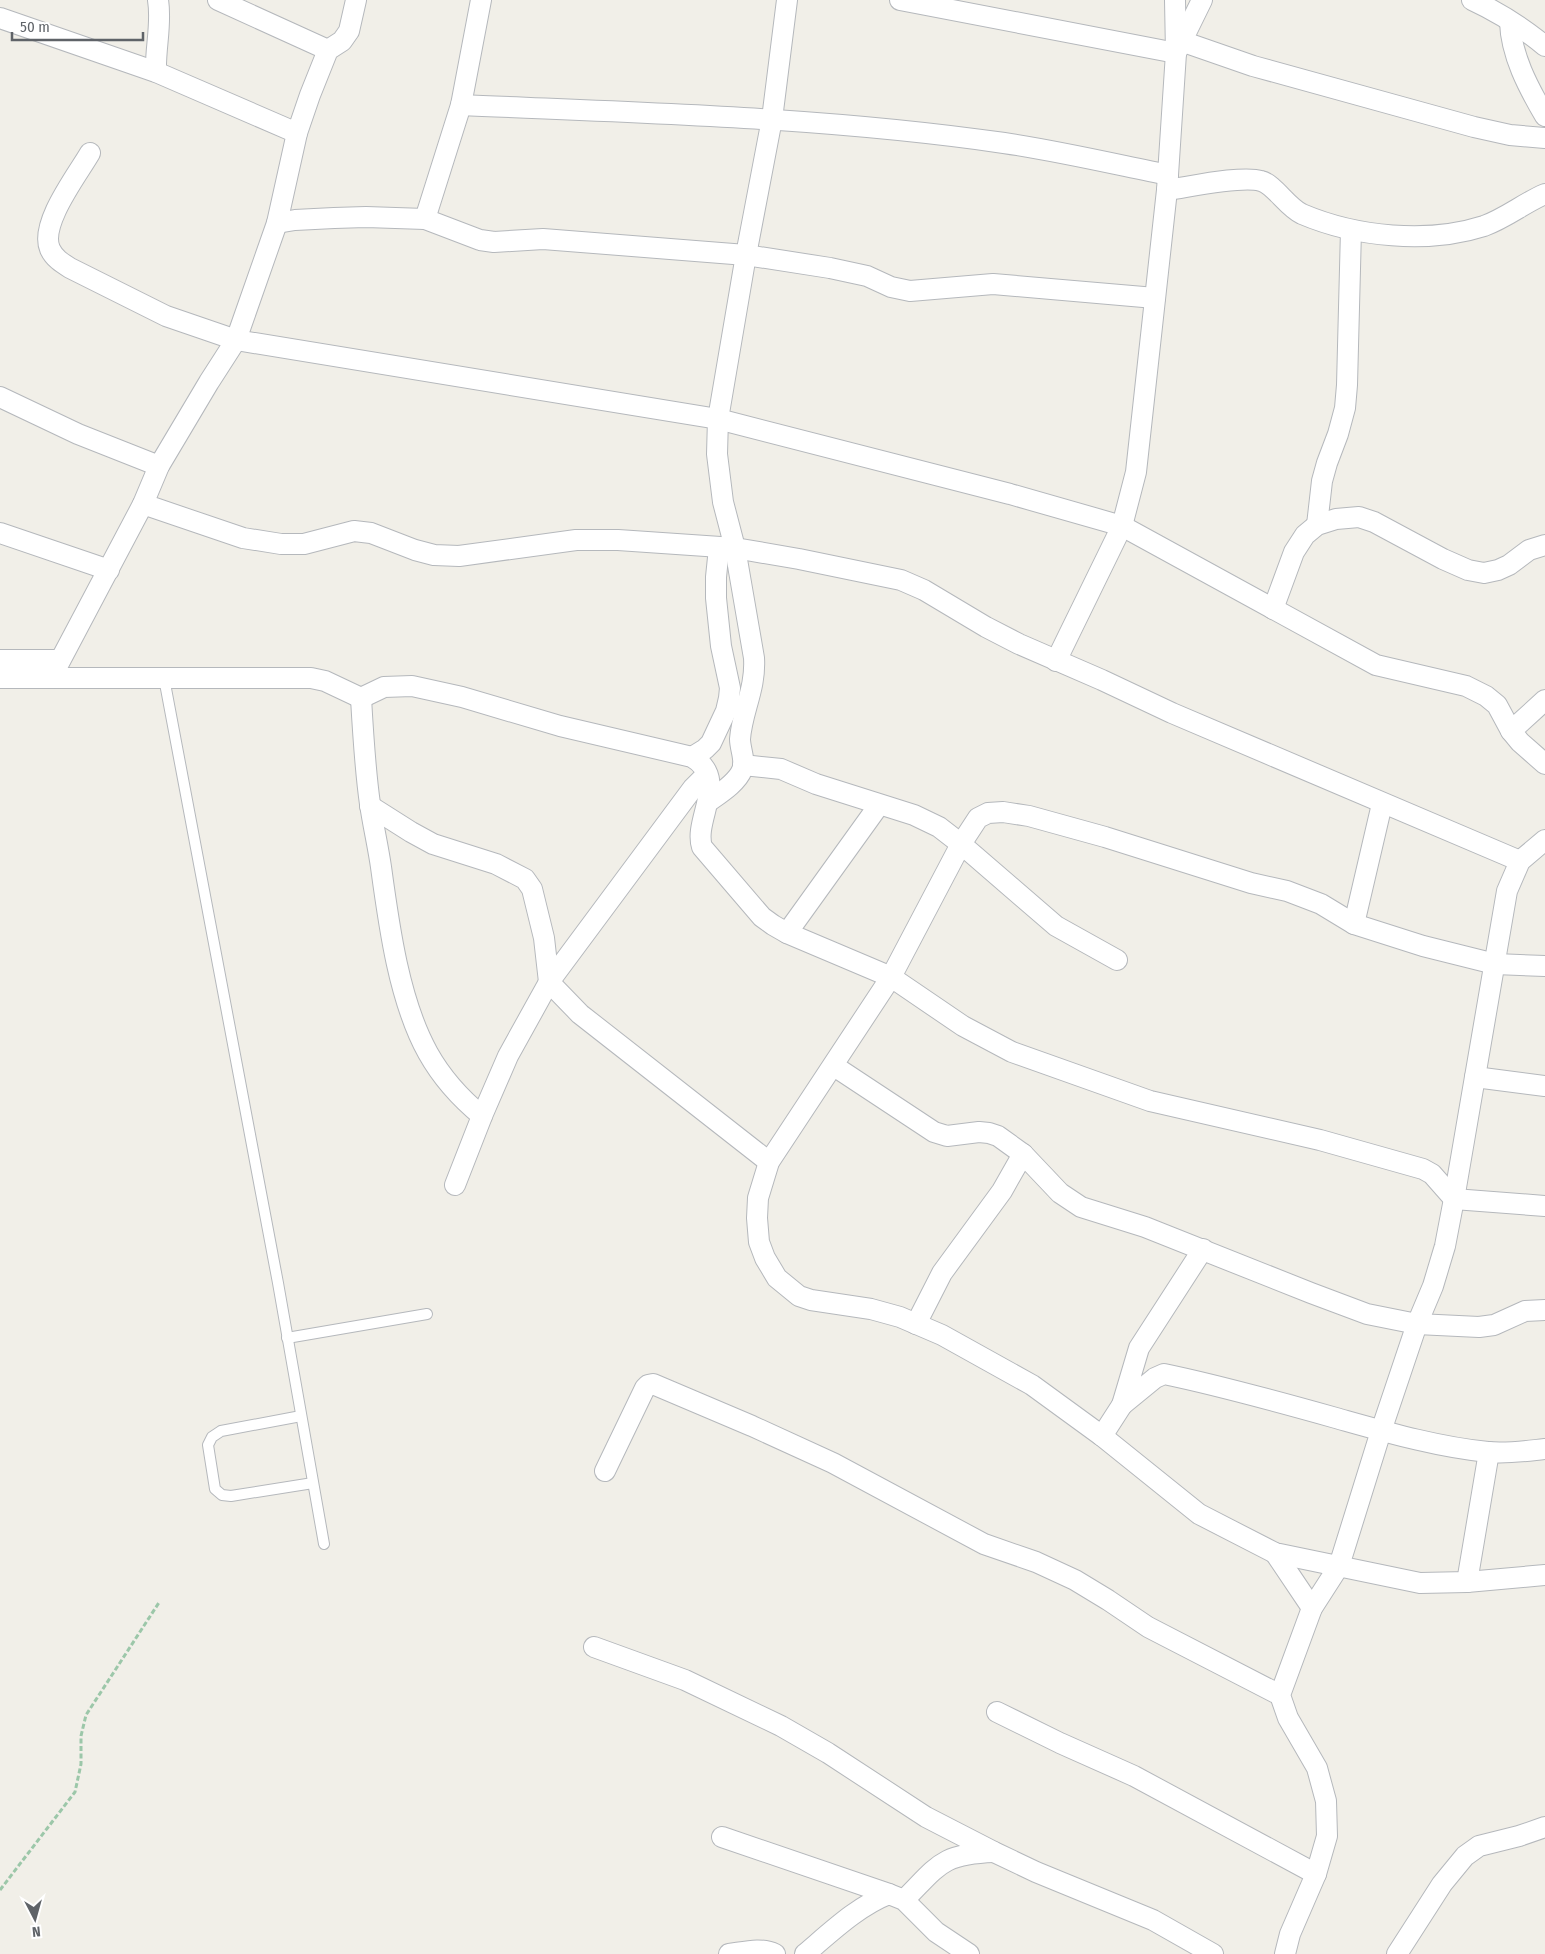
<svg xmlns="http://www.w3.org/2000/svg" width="1545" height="1954" font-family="'Fira Sans Condensed',sans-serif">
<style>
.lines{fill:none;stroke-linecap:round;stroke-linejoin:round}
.lane-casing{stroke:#b5b8bc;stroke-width:12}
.street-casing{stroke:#b5b8bc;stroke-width:22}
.path{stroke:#9cc7a9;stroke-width:3;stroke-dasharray:5 2.5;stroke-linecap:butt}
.lane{stroke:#fff;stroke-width:10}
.street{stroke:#fff;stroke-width:20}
</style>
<rect width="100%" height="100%" fill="#f1efe8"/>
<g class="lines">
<!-- lane casing -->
<g class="lane-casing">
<g id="lane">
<path d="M164 678 278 1283 324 1544"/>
<path d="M287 1338 427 1314"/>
<path d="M301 1416 221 1431 212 1437 208 1445 215 1489 222 1495 231 1496 313 1483"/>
</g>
</g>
<!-- street casing -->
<g class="street-casing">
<g id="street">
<path d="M218 0 328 50"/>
<path d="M900 0 1176 53 1202 0"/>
<path d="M1472 0C1498 12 1523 28 1545 46"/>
<path d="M0 18 156 72 297 133"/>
<path d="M1510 22C1511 55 1528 87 1545 116"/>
<path d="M1181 41 1253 66 1474 127 1510 135 1545 138"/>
<path d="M156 72C155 48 162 24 158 0"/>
<path d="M461 105C642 113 824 117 1004 143 1059 151 1114 164 1168 175"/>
<path d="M90 153C78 174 39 224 50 249 54 258 62 263 70 268L166 316 236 340 718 419 1010 494 1122 526 1376 665 1466 686 1486 696 1497 705 1511 731 1520 742 1545 764"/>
<path d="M1167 190C1189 187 1242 175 1261 181 1274 184 1287 207 1302 214 1356 237 1428 244 1484 226 1506 218 1524 203 1545 194"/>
<path d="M425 219 461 105 481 0"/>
<path d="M277 223 295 220 334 218 366 217 425 219 480 240 494 242 543 239 746 255 830 268 867 276 891 287 910 291 993 284 1155 298"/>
<path d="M0 397 78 434 159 466"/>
<path d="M143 504 243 538 281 544H304L354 531 371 533 415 550 434 555 459 556 576 540H618L735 548 799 559 901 580 924 590 986 627 1019 644 1102 680 1172 713 1520 861"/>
<path d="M1317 525 1322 481 1327 463 1338 434 1345 408 1347 385 1351 230"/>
<path d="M0 533 109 570"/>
<path d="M1273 609 1294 552 1305 535 1317 525 1336 519 1359 517 1374 522 1443 559 1468 570 1484 573 1498 570 1509 565 1529 550 1545 545"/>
<path d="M0 660H60"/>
<path d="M1056 661 1122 526 1136 472 1167 190 1176 53 1175 0"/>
<path d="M0 678H311L325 681 361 698 384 687 412 686 462 697 560 726 692 757C730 779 693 819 702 847L762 917 773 925 787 933 891 977 963 1026 1012 1052 1150 1101 1320 1140 1423 1169 1432 1174 1454 1199 1545 1206"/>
<path d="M51 678 143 504 159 466 209 382 236 340 277 223 297 133 310 95 328 50 342 41 349 31 356 0"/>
<path d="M361 698C363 733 365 769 370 804 373 825 378 846 381 867 389 926 399 1001 428 1053 442 1078 460 1098 482 1116"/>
<path d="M1511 731 1545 700"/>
<path d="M692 757 705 749 711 743 726 711 729 698 730 688 721 646 716 598V577L719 548"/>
<path d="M743 765 781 769 816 784 914 815 939 827 961 844 1056 926 1117 960"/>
<path d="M708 802C719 794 737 783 742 770 746 761 740 749 740 739 742 711 756 689 754 658L735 548 723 502 717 454 718 419 746 255 772 119 787 0"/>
<path d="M370 806 411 832 433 844 496 864 525 879 532 889 544 938 549 982 580 1014 769 1162"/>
<path d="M1354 924 1382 804"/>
<path d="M787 933 879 805"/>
<path d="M1545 966 1495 964 1423 946 1354 924 1321 904 1287 891 1251 883 1105 837 1029 816 1003 812 988 813 978 818 961 844 891 977 769 1162 758 1198 757 1218 759 1242 765 1258 777 1278 799 1296 811 1300 871 1309 900 1317 942 1335 1032 1385 1102 1436 1199 1514 1275 1553 1420 1583 1467 1582 1545 1575"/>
<path d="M834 1066 934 1132 947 1136 979 1132 989 1133 998 1136 1023 1154 1060 1193 1081 1207 1145 1227 1311 1293 1367 1314 1417 1324 1479 1327 1494 1325 1525 1311 1545 1310"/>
<path d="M1475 1077 1545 1086"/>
<path d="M455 1185 482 1116 508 1056 549 982 693 788 707 774"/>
<path d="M1203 1249 1139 1348 1122 1405 1155 1378 1164 1374C1222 1386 1279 1402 1336 1418 1386 1432 1437 1447 1488 1452 1507 1454 1526 1451 1545 1449"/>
<path d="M916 1324 942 1273 1002 1191 1023 1154"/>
<path d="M1102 1436 1122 1405"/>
<path d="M605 1471 645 1388 648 1385 653 1384 752 1426 833 1463 984 1544 1036 1562 1075 1580 1108 1600 1148 1627 1280 1695"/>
<path d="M1275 1553 1312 1608"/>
<path d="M1467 1582 1489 1452"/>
<path d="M594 1647 685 1680 781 1726 828 1753 926 1817 994 1852 1036 1872 1153 1920 1213 1954"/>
<path d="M997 1712 1060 1743 1134 1776 1316 1874"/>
<path d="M722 1837 889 1894"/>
<path d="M904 1900C939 1865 941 1854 994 1852"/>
<path d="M729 1954C744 1952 761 1947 775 1954"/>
<path d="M805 1954C831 1932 858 1906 889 1894L904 1900 936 1932 969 1954"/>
<path d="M1285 1954 1290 1934 1316 1874 1327 1836 1326 1801 1317 1768 1288 1718 1280 1695 1312 1608 1339 1566 1381 1431 1417 1324 1433 1286 1445 1246 1454 1199 1507 891 1520 861 1545 840"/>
<path d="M1397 1954 1442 1884 1465 1856 1479 1846 1519 1836 1545 1827"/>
</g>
</g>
<!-- path -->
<path class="path" d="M0 1890 75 1792 81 1764V1736L86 1715 160 1601"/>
<!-- lane -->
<use href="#lane" class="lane"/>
<!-- street -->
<use href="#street" class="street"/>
</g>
<!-- north arrow -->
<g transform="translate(35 1919) rotate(174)" stroke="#ffffff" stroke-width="4" paint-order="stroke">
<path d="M0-4L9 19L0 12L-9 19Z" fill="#5f6368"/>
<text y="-8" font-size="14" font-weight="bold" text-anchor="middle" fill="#5f6368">N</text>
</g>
<!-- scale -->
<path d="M12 32v8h131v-8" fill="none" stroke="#5f6368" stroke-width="2.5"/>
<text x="20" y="32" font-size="15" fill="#5f6368" stroke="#ffffff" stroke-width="4" paint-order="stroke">50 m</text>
</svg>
